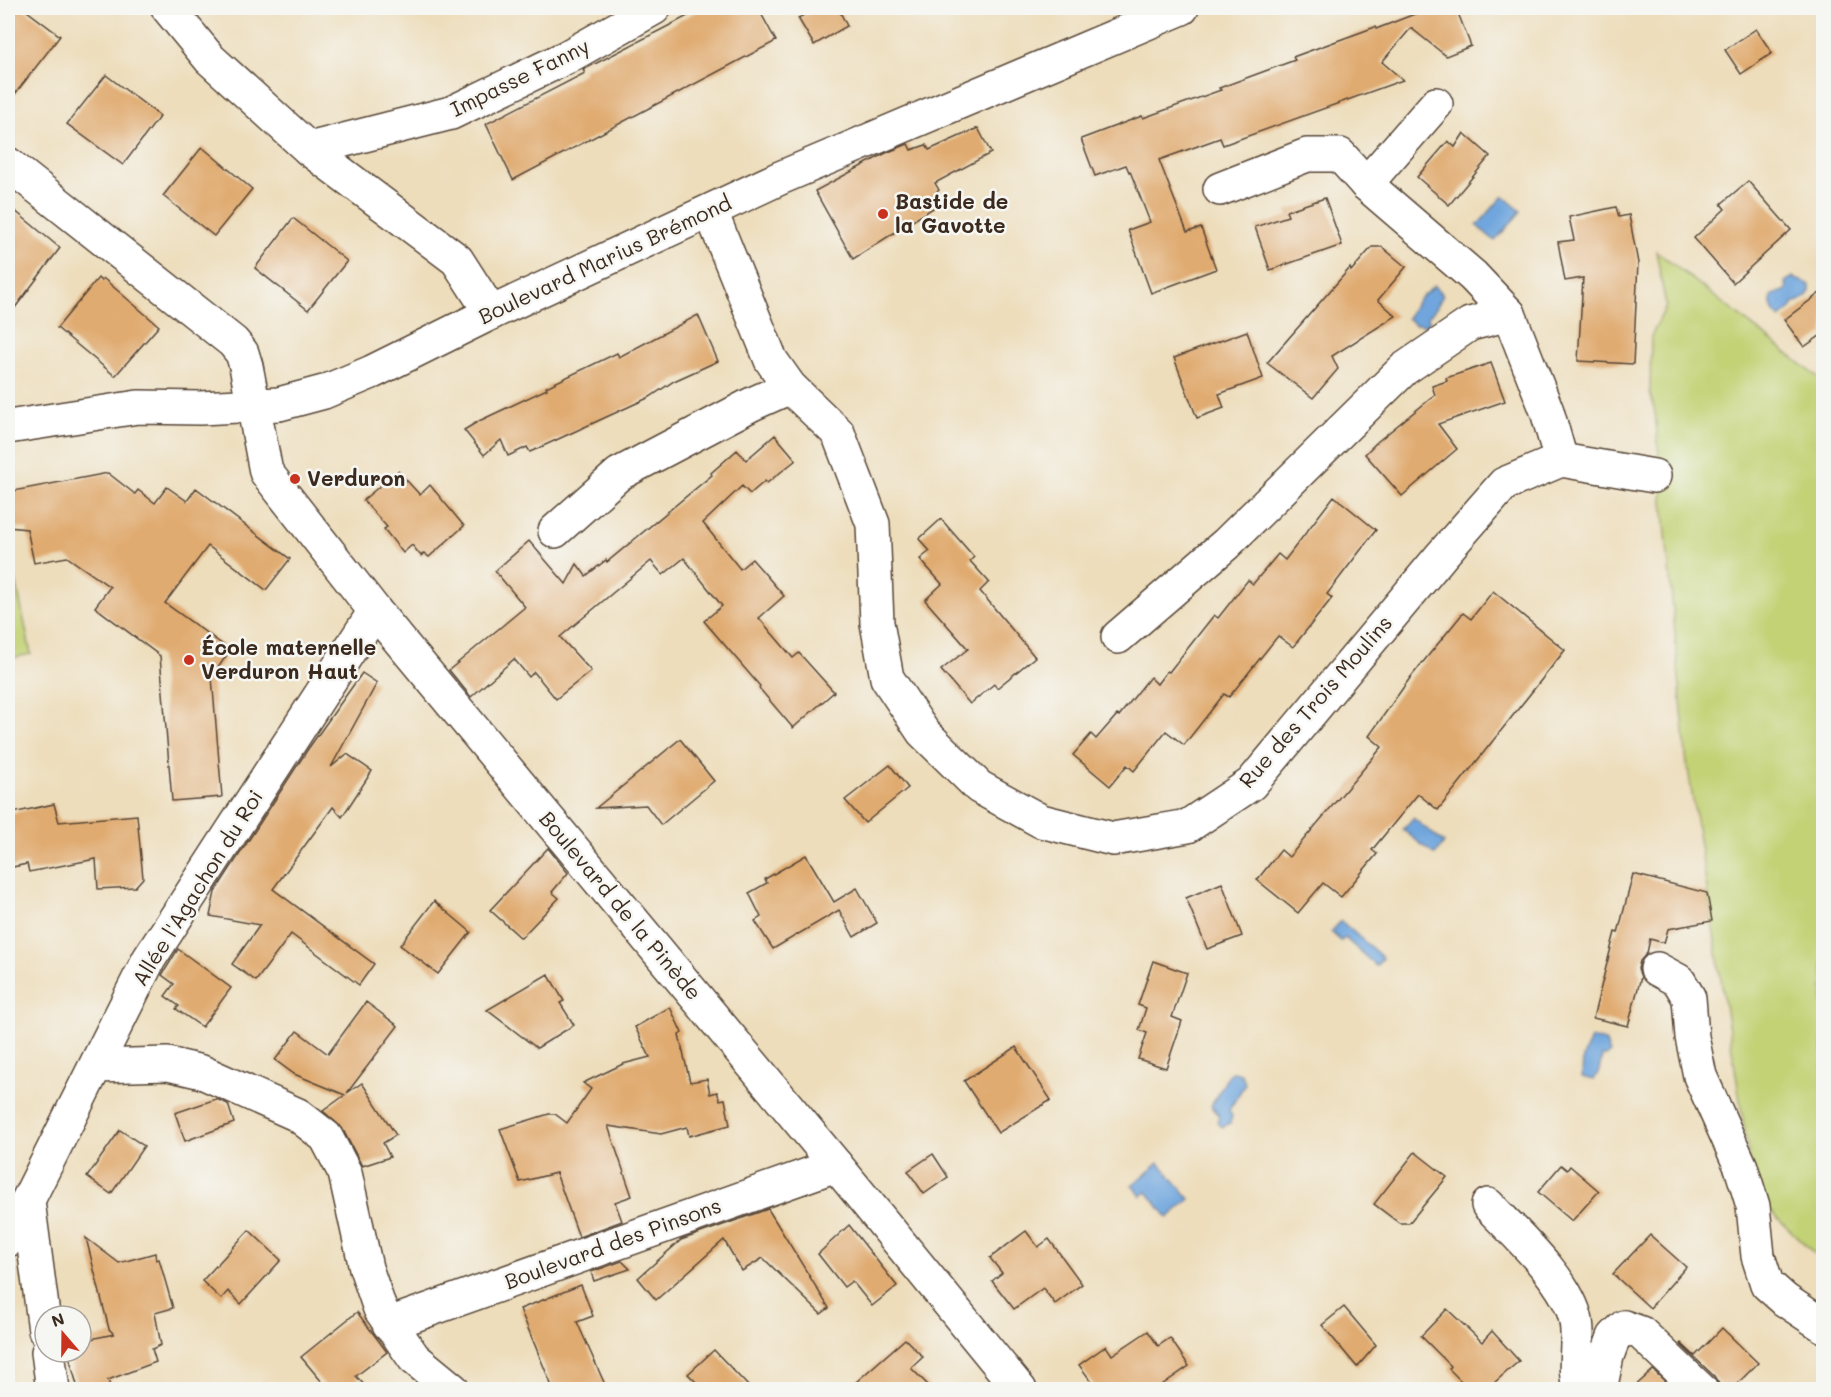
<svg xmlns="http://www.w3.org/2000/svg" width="1831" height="1397" font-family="Mali,sans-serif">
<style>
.green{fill:#c2d275;stroke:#7e7e4a;stroke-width:1.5}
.water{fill:#70a6dd;stroke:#56687e;stroke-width:1.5}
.building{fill:#e0ab71}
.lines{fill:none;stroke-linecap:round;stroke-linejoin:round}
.minor-casing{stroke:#564536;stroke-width:36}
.minor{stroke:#fff;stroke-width:33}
.poi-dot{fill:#c8321e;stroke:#f6f6f2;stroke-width:2}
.labels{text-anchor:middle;stroke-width:5;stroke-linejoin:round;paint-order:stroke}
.street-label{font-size:21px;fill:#3b2a1e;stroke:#f6f6f2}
.poi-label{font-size:21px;font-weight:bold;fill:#3b2a1e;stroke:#f6f6f2;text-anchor:start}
</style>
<rect width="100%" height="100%" fill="#f6f6f2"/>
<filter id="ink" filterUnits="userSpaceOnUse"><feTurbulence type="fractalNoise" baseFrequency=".0167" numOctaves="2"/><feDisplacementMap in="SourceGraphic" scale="12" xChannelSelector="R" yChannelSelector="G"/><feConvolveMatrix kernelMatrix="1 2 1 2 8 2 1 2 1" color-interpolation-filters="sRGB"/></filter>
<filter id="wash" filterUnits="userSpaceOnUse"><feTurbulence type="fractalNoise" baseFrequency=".008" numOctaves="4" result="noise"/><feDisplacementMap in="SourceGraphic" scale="24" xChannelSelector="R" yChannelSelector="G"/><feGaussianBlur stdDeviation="1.35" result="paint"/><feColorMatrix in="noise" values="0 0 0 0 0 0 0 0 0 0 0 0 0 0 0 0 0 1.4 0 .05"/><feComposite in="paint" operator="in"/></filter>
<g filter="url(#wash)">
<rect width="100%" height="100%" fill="#edddbb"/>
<!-- green -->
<g class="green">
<path d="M1656 251 1823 381V1262L1755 1196 1686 756 1655 412 1650 393 1651 337 1666 306Z"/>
<path d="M12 563 31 654 8 659V564Z"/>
</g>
<!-- water -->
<g class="water">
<path d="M1503 196 1521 211 1495 241 1477 226Z"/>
<path d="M1793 277C1798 282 1804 280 1810 285V291L1807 297 1794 303 1791 309 1780 318C1772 311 1769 305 1772 295L1785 291 1787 287 1785 282Z"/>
<path d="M1434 286 1443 295 1436 308 1428 317 1430 321 1426 326 1419 324 1416 325 1407 318 1418 300Z"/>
<path d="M1413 818 1444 843 1435 855 1403 830Z"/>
<path d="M1341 921 1383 958 1376 966 1345 938 1341 941 1331 932Z"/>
<path d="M1591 1039 1605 1041 1610 1053 1606 1056H1602L1599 1071 1594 1080 1582 1077 1583 1057Z"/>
<path d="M1234 1072 1241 1074 1245 1084 1229 1110 1232 1116 1230 1123 1223 1127 1217 1123 1219 1115 1211 1106 1230 1073Z"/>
<path d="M1159 1163 1190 1199 1168 1218 1147 1192 1141 1196 1132 1185Z"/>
</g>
<g id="blocks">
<!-- building -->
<g class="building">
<path d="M8 8H23L60 36 8 103Z"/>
<path d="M703 8H758L776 41 513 180 486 124 585 73 583 70Z"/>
<path d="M818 8H838L847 26 814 45 798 18Z"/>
<path d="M1430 8H1456L1471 46 1446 56 1411 28 1382 62 1403 80 1223 145 1220 138 1159 160 1187 232 1201 228 1216 269 1151 293 1128 230 1150 222 1130 171 1129 172 1126 165 1095 176 1081 139 1142 116 1143 118 1221 90 1219 88 1295 60 1293 57 1375 27 1376 29Z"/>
<path d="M1756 29 1772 53 1741 74 1725 50Z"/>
<path d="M106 75 160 116 123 165 67 124Z"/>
<path d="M978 128 991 153 935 183 939 190 935 193 941 203 853 259 815 191 886 153 908 144 911 150 926 145 929 150Z"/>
<path d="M1464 133 1490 156 1449 205 1417 177 1448 141 1455 147Z"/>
<path d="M202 147 252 189 214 236 163 196Z"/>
<path d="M1748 181 1791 230 1733 283 1694 238 1725 209 1721 204Z"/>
<path d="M1325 198 1342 245 1270 270 1255 227 1288 216 1286 211Z"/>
<path d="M8 205 60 248 8 317Z"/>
<path d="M1616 207 1619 217 1629 215 1638 263 1633 364 1578 361 1583 278 1565 281 1558 242 1574 240 1569 217Z"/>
<path d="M293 218 347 261 308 310 255 268Z"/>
<path d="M1372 247H1382L1406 267 1378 300 1396 316 1332 356 1338 369 1313 398 1267 363 1350 268 1351 271Z"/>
<path d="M98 278 101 281 103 278 159 326 115 376 57 328Z"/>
<path d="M1824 290V333L1804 347 1784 320Z"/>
<path d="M698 315 718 361 674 381 650 397 530 452 527 447 508 456 501 440 484 455 464 430 479 421 547 389 546 387 617 353 619 357Z"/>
<path d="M1247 331 1263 378 1219 394 1224 408 1197 418 1174 358Z"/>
<path d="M1491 363 1505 401 1438 424 1457 449 1402 496 1365 454 1377 442 1435 395 1432 386 1447 381 1446 378Z"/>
<path d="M775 435 796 460 767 483 765 481 750 494 742 486 703 523 740 569 752 559 784 596 759 618 793 658 799 653 834 692 793 728 759 688 760 686 704 621 722 606 684 558 663 575 651 561 560 637 591 671 556 699 534 672 529 677 514 659 471 697 449 670 525 607 495 571 529 541 566 584 577 564 586 576 606 560 607 562 712 475 711 473 737 450 746 460Z"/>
<path d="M398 471 420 495 430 485 464 526 429 557 424 553 421 556 412 545 403 553 384 529 387 527 363 500Z"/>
<path d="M108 473 135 494 138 490 155 503 167 487 187 501 196 488 290 559 266 590 208 546 165 603 230 650 212 677 222 797 172 801 160 656 95 607 110 587 67 557 34 563 27 529 8 527V492Z"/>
<path d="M1334 496 1376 530 1327 594 1332 598 1293 647 1278 636 1229 697 1224 694 1184 745 1166 731 1134 771 1127 765 1110 786 1073 755 1091 734 1096 739 1117 715 1119 716 1150 677 1157 684 1167 671 1169 672 1214 615 1218 618 1248 580 1253 584 1278 554 1285 560Z"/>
<path d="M941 519 974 557 970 561 989 582 980 591 1035 657 997 688 994 684 970 704 941 670 968 649 925 600 942 584 920 559 930 551 919 539Z"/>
<path d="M1493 591 1565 650 1438 810 1418 794 1372 850 1377 854 1341 897 1323 883 1298 913 1257 880 1281 850 1289 857 1382 747 1369 736 1410 678 1463 613 1471 619Z"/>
<path d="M362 673 377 683 331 767 347 754 372 771 342 817 333 807 273 889 374 964 359 985 291 934 256 981 232 964 260 925 210 916 215 892 308 749Z"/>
<path d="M680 739 714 781 661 825 646 805 596 808Z"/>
<path d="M890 765 908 788 865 823 845 800Z"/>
<path d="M54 804 59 822 137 815 143 878 135 887 98 889 96 859 29 872 27 864 8 868V814Z"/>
<path d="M548 848 568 873 552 892 559 898 521 938 490 910Z"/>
<path d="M806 855 834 902 857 888 877 923 854 937 839 910 773 949 755 921 761 917 749 893 767 883 765 879Z"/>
<path d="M1633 874 1707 893 1712 921 1668 929 1664 943 1650 939 1647 953 1640 961 1638 969 1641 977 1628 1026 1593 1018 1615 932 1618 933Z"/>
<path d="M1222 883 1242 936 1207 949 1186 898Z"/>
<path d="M434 901 471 932 438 974 400 945Z"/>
<path d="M178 949 231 988 202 1027 176 1009 179 1006 165 996 174 984 162 975Z"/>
<path d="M1153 961 1187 973 1172 1017 1182 1021 1166 1068 1138 1059 1147 1033 1139 1030 1146 1008 1138 1005Z"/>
<path d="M548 974 564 1001 560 1003 574 1025 537 1048 487 1010Z"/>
<path d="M366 1002 398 1026 347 1093 362 1083 396 1135 383 1143 390 1157 362 1166 342 1128 323 1111 345 1095 294 1074 275 1060 297 1031 328 1054Z"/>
<path d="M670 1007 682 1033 679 1035 690 1082 707 1079 710 1094 717 1092 720 1100 725 1099 730 1125 689 1136 687 1127 661 1134 608 1126 632 1196 615 1202 622 1221 579 1237 556 1173 520 1182 500 1129 549 1114H555L567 1123 591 1089 583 1083 623 1064 650 1057 635 1027Z"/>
<path d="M1016 1047 1051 1100 998 1133 964 1081Z"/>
<path d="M216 1099 228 1104 234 1123 185 1141 175 1113Z"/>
<path d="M120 1130 144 1146 111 1194 87 1177Z"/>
<path d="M1415 1152 1447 1177 1409 1223H1399L1374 1204Z"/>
<path d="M933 1154 948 1177 924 1194 908 1171Z"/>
<path d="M1561 1165 1567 1170 1570 1166 1599 1191 1572 1221 1538 1192Z"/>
<path d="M768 1209 829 1308 821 1314 763 1258 742 1271 724 1240 656 1300 638 1278 681 1240Z"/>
<path d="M849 1225 897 1286 872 1306 852 1281 844 1287 818 1254Z"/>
<path d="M249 1230 281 1260 241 1304 228 1291 221 1299 202 1281Z"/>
<path d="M1026 1231 1038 1247 1049 1239 1082 1284 1055 1304 1043 1288 1014 1309 992 1281 1002 1273 990 1258Z"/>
<path d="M1650 1235 1686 1267 1650 1308 1613 1274Z"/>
<path d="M86 1238 119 1263 155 1253 156 1260 159 1259 173 1308 155 1313 161 1345 152 1349 156 1362 108 1380 111 1389H78L68 1352H81V1341L114 1334 109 1329Z"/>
<path d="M622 1261 630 1269 594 1281 591 1272Z"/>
<path d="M581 1285 593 1316 577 1322 607 1389H553L520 1309Z"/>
<path d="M1344 1307 1376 1345 1357 1367 1322 1325Z"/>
<path d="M1447 1309 1482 1342 1492 1331 1519 1361 1487 1389H1469L1449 1369 1451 1366 1421 1336Z"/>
<path d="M357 1312 387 1352 356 1376 368 1389H328L301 1357Z"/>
<path d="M1722 1328 1758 1363 1732 1389H1719V1384L1714 1376 1680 1344 1681 1343 1695 1356Z"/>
<path d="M1148 1331 1158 1346 1170 1338 1189 1366 1156 1389H1097L1079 1365 1106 1346 1112 1355Z"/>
<path d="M905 1339 923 1357 911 1368 932 1389H848Z"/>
<path d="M714 1350 751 1389H703L688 1374Z"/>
<path d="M1653 1370 1673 1389H1632Z"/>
</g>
</g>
</g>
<g filter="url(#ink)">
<use href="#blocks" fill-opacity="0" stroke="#564536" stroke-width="1.5"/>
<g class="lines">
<!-- minor casing -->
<g class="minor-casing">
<g id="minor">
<path d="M168 8 210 59 309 149 457 260 491 313"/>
<path d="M1436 104 1366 184 1473 276 1509 314 1547 411 1561 460"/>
<path d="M309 149 451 113 567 57 654 8"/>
<path d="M8 164 233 342 242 353 246 366 266 472 375 611 836 1165 1020 1390"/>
<path d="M1220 189 1307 155H1340L1366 184"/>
<path d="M711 212 771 360 790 387 838 433 873 524 877 623 887 678 923 732 979 787 1041 821 1113 839 1188 826 1251 784 1441 556 1504 484 1561 460 1654 476"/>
<path d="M8 427 138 407 200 408 279 404 324 392 372 372 491 313 780 178 1182 8"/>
<path d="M555 531 619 474 752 404 790 387"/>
<path d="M1118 637 1226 544 1404 369 1470 324 1509 314"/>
<path d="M1657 969 1679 981 1689 998 1692 1037 1700 1076 1741 1167 1753 1206 1758 1256 1767 1284 1785 1300 1824 1326"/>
<path d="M96 1066 168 1064 202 1072 298 1115 326 1137 345 1173 366 1268 380 1309 414 1358 453 1390"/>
<path d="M28 1201 45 1330"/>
<path d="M1488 1205C1515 1233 1569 1282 1576 1321 1580 1344 1572 1367 1580 1390"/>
<path d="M8 1240 149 959 375 611"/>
<path d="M389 1324 836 1165"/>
<path d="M48 1352 53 1390"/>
<path d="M1600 1390 1607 1356 1614 1337 1624 1327 1641 1333 1701 1390"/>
</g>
</g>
<!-- minor -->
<use href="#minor" class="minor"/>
</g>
</g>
<!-- markers -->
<g class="poi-dot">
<circle cx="883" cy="214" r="6"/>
<circle cx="295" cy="479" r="6"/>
<circle cx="189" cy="660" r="6"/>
</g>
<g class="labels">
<!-- street labels -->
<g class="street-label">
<text transform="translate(520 78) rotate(-26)" y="7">Impasse Fanny</text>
<text transform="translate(605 260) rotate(-25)" y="7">Boulevard Marius Brémond</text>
<text transform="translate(1316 702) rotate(-49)" y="7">Rue des Trois Moulins</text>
<text transform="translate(198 888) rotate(-58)" y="7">Allée l'Agachon du Roi</text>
<text transform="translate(620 906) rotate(50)" y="7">Boulevard de la Pinède</text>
<text transform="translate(613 1244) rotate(-20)" y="7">Boulevard des Pinsons</text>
</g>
<!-- poi labels -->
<g class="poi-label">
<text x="895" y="209">Bastide de<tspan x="895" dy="24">la Gavotte</tspan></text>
<text x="307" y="486">Verduron</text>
<text x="201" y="655">École maternelle<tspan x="201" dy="24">Verduron Haut</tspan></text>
</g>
</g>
<!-- margin -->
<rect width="1831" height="1397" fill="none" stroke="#f6f6f2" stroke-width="30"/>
<!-- north arrow -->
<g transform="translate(63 1334) rotate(340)"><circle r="28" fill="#f6f6f2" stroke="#aba49d" stroke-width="1.5"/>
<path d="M0-4.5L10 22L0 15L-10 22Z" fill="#c8321e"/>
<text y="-9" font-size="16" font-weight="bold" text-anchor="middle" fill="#3b2a1e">N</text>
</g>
</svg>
